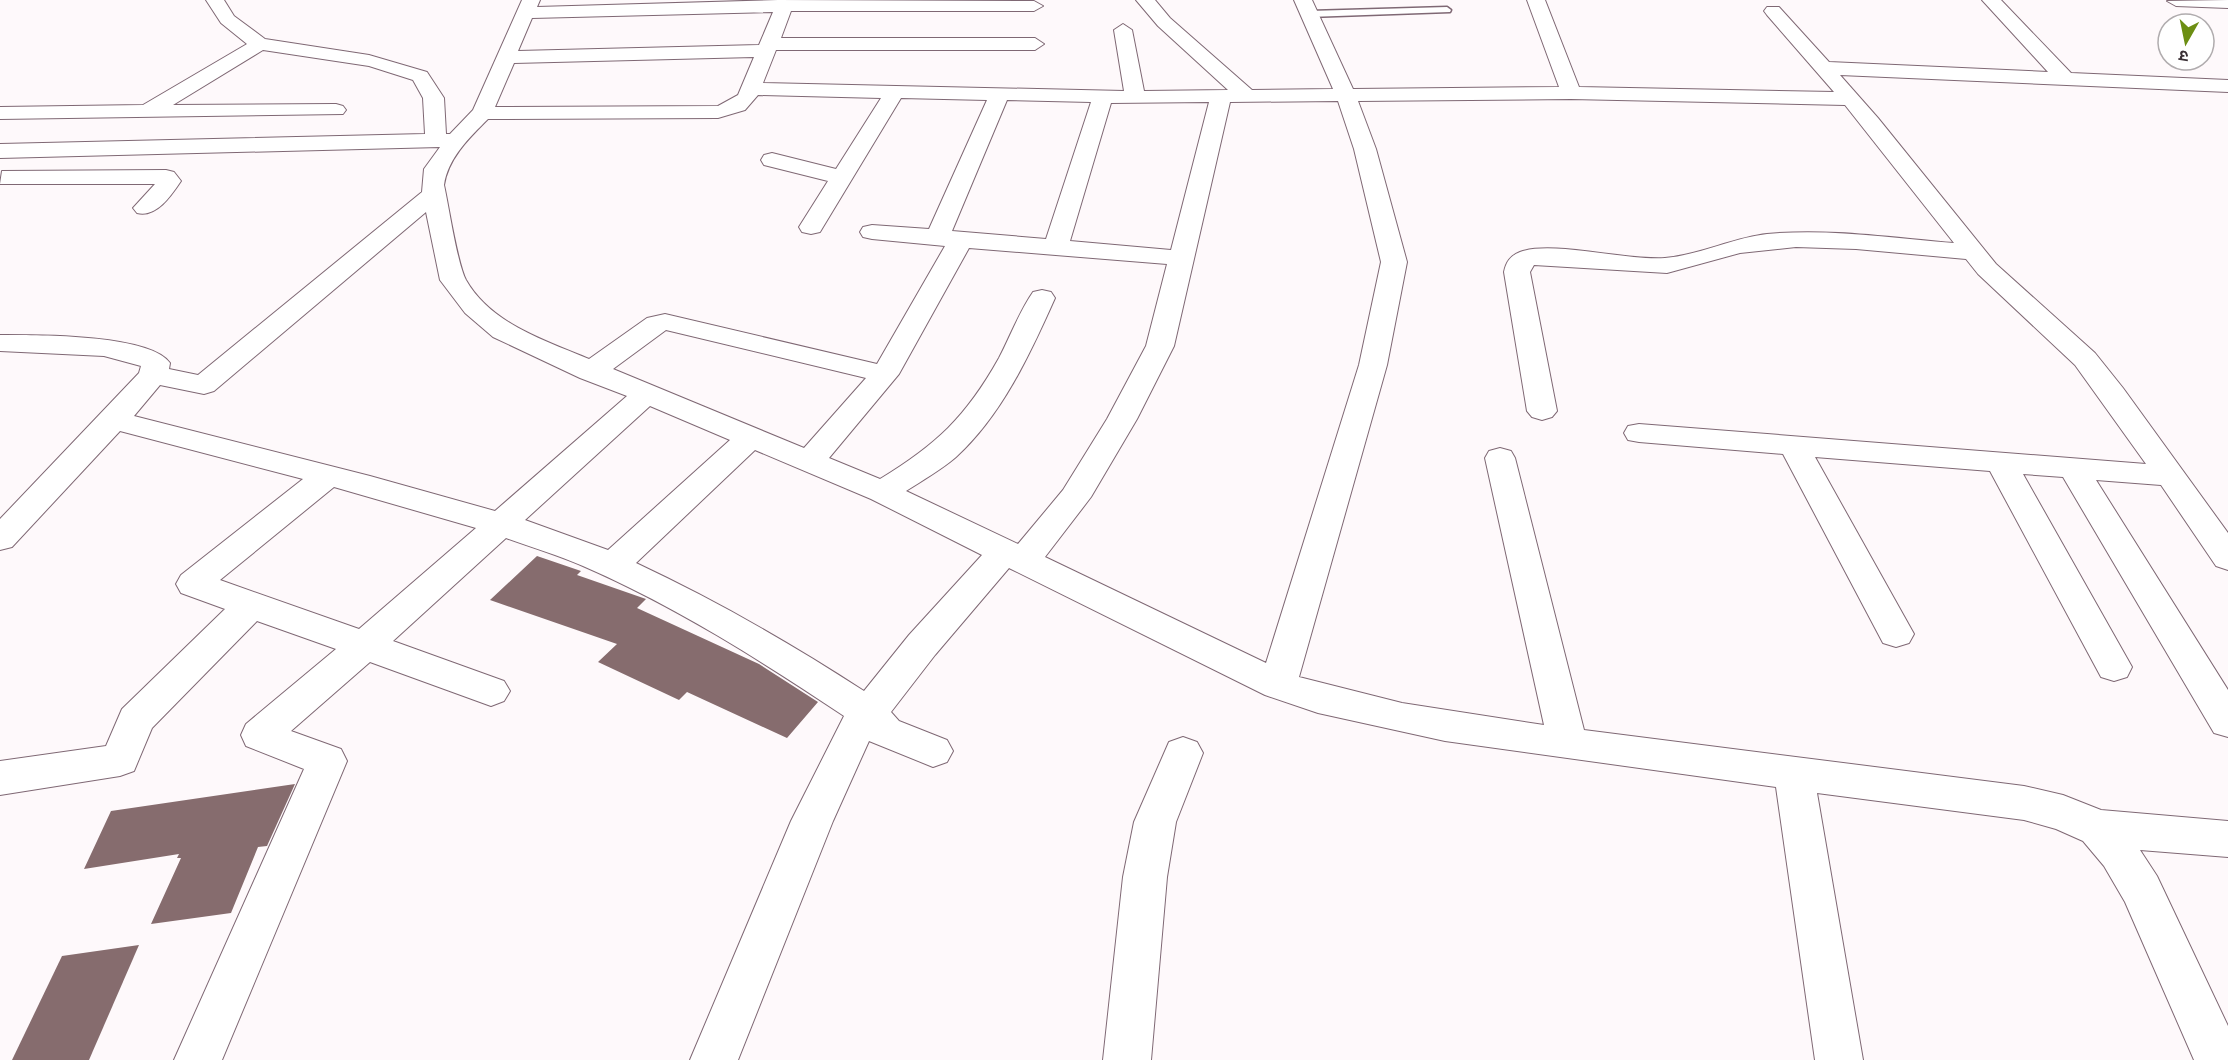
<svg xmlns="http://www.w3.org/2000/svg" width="2228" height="1060" font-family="'Source Serif 4','Noto Sans Devanagari',serif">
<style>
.building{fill:#866c6e}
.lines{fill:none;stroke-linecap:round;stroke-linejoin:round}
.service-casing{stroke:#7f6874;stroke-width:3}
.minor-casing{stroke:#7f6874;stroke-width:2}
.service{fill:#fff;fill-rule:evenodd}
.minor{fill:#fff;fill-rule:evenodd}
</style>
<rect width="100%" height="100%" fill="#fef9fb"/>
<!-- building -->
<g class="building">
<path d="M537 556 581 571 577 575 646 599 637 608 759 664 818 702 787 738 687 692 679 700 598 662 617 644 490 600Z"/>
<path d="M295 784 267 846 258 847 231 913 151 924 181 858H177L179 854 84 869 111 811Z"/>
<path d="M139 945 89 1060H12L62 956Z"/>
</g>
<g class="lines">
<!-- service casing -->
<g class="service-casing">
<path id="service" d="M1447 7 1451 10 1450 12 1309 17 1304 14 1309 11Z"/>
</g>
<!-- minor casing -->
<g class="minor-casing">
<g id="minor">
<path d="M206 0H224L234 16 265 39 369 55 427 72 444 98 446 134H450L473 110 522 0H540L537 7 778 0 1034 1 1043 6 1034 11H791L781 38H1035L1044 44 1035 50H776L763 83 1124 91 1114 30 1123 24 1132 30 1144 91 1228 90 1158 26 1136 0H1155L1170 18 1252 90 1333 89 1294 0H1312L1353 89 1559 87 1527 0H1545L1579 87 1834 92 1767 15 1764 11 1767 7H1779L1829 62 2048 72 1982 0H2001L2071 73 2228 80V92L1840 75 1878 118 1996 264 2095 353 2123 388 2228 533V570L2216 566 2161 485 2096 480 2228 690V737L2214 733 2063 477 2023 474 2132 667 2127 677 2114 681 2101 677 1990 471 1815 457 1914 634 1909 643 1896 647 1883 643 1783 454 1639 442 1628 440 1624 433 1628 426 1639 424 2146 464 2075 365 1978 274 1966 259 1856 249 1796 247 1740 253 1667 273 1534 265 1530 272 1557 411 1552 417 1542 420 1532 417 1527 411 1504 272C1506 262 1510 256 1520 252 1552 240 1626 261 1665 258 1700 255 1732 238 1767 234 1829 228 1892 238 1954 243L1845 105 1571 99 1358 101 1376 149 1407 262 1387 365 1299 677 1402 703 1544 725 1485 458 1489 451 1500 448 1511 451 1515 458 1584 730 2024 786 2063 795 2101 810 2228 821V857L2140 850 2157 876 2228 1026V1060H2194L2125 902 2104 866 2083 841 2056 829 2024 820 1817 793 1863 1060H1815L1776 787 1445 741 1318 713 1265 695 1009 568 935 655 891 712 899 721 947 740 953 751 947 762 933 767 869 741 833 821 738 1060H690L791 821 844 716C760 660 675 606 583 566 558 555 531 547 506 538L393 641 504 681 510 691 504 701 491 706 370 662 291 731 341 749 347 761 222 1060H174L304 769 246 746 241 735 246 724 336 649 257 621 152 728 134 771 120 776 0 795V761L106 746 122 709 225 609 181 593 176 584 181 575 303 479 120 431 12 547 0 550V519L139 373 141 366 104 356 0 351V335C35 335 150 334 170 363L169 369 198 375 422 192 424 169 440 147 0 158V144L425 134 423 98 413 80 369 66 263 50 173 105 336 104 343 106 346 110 343 114 0 119V107L143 105 247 44 221 23ZM773 12 759 45 518 51 532 18ZM754 57 738 95 718 106 495 107 514 63ZM758 95 881 98 836 169 772 153 764 155 761 160 764 165 828 181 799 227 802 232 811 234 820 232 823 227 901 98 987 100 929 229 872 225 863 227 860 232 863 237 872 239 945 246 877 364 665 314 647 318 589 359C546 341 491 324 466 280 457 263 449 207 444 185 448 158 469 138 488 119L718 118 745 110ZM1007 100 1091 102 1046 239 952 231ZM1338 101 1354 149 1381 262 1359 365 1266 663 1045 557 1091 497 1137 419 1174 346 1230 102ZM1209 102 1171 250 1070 241 1111 103ZM426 212 440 280 465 313 493 337 580 378 627 396 495 511 370 476 134 416 160 385 204 394 214 391ZM969 248 1167 264 1146 346 1107 419 1063 490 1018 544 906 491C923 480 941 470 956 457 1002 415 1030 354 1055 298L1051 292 1042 290 1033 292C1019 312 1010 337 999 358 966 417 936 445 880 479L829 458 899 374ZM666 330 866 378 804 448 613 369ZM650 406 730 440 608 550 525 520ZM755 450 871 499 982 555 909 635 864 691C790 643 715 600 636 563ZM334 487 476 528 359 629 220 580Z"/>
<path d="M2228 0V8L2176 6 2167 1Z"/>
<path d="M166 170 174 172 181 181C171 196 156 218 137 213L133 208 155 184H0L2 171Z"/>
<path d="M1183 737 1197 742 1203 753 1176 822 1167 877 1151 1060H1103L1123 877 1134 822 1169 742Z"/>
</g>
</g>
<!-- service -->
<use href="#service" class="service"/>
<!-- minor -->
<use href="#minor" class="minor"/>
</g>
<!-- north arrow -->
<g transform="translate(2186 42) rotate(189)"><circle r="28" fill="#ffffff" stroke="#b0acae" stroke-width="1.5"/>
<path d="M0-4.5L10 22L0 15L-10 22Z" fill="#6c8e13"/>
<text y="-9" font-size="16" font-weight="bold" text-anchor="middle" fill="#3a3035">उ</text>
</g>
</svg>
